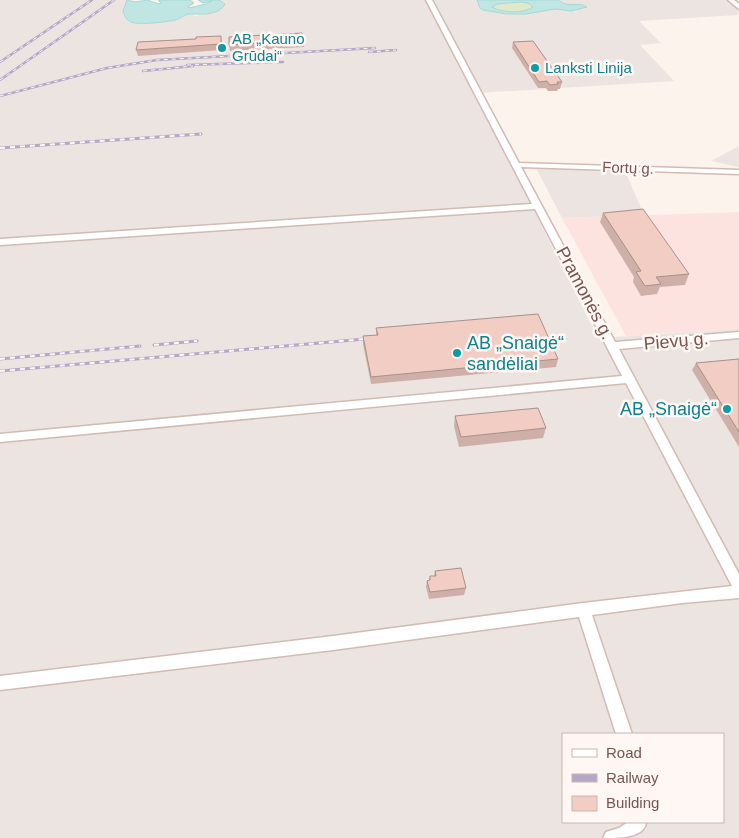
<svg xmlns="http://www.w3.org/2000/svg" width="739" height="838" font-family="Helvetica,sans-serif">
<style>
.commercial{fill:#fce3e0}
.industrial{fill:#ece4e1;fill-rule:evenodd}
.green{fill:#deeaca}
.water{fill:#c0e6e4;stroke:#a6d8d5;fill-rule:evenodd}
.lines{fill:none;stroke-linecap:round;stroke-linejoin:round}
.minor-casing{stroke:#d2bbb3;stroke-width:3}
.minor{fill:#fff;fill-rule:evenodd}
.rail-far1-casing{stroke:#b3a9c7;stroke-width:2.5}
.rail-casing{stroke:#b3a9c7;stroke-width:3}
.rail-far1{stroke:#fff7f3;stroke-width:1;stroke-dasharray:4;stroke-linecap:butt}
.rail{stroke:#fff7f3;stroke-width:2;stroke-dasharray:5;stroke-linecap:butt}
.wall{fill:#cfb0a9}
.building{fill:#f1cdc4;stroke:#a99089}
.culture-dot{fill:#0f9aa8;stroke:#fff7f3;stroke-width:2}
.labels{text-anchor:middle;stroke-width:5;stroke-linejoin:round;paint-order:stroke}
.far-culture-label{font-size:15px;fill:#0d838f;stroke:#fff7f3;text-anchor:start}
.far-street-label{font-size:15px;fill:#78554e;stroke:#fff7f3}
.street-label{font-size:18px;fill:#78554e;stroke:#fff7f3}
.culture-label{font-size:18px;fill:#0d838f;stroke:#fff7f3;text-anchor:start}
</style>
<rect width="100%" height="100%" fill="#fcf3ec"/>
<!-- commercial -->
<path class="commercial" d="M739 212V329L626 336 562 218Z"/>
<!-- industrial -->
<g class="industrial">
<path d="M0 0H127L124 15 130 22 141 23 174 20 189 14 196 16 210 13 224 7V3L219 0H735L739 3 738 15 639 21 661 43 640 45 674 81 560 88 548 91 546 89 475 93 598 338 739 329V838H0ZM563 734H723V822H563Z"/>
<path d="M739 146V167L711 161Z"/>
<path d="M536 168 625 171 644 215 562 218Z"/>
</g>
<!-- green -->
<path class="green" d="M521 2 528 3 533 7C523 14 502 13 492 7L497 4Z"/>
<!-- water -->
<g class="water">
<path d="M127 0 135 2 147 0 159 4 161 3 158 0H190L194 3 188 7 189 8 206 4 212 1 203 3 198 0H219L225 4C219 16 200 14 190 14 185 14 180 19 175 20 167 22 134 26 129 21 126 19 124 15 123 11Z"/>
<path d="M477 0H559C567 9 578 1 587 7L571 11 555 9 526 14H506L483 10 480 8ZM521 2 528 3 533 7C523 14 502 13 492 7L497 4Z"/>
</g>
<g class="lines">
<!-- minor casing -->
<g class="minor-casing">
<g id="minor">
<path d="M426 0H432L519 163 739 170V174L521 167 615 342 739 332V338L619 349 739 574V598L682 603 592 615 632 734H616L579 617 333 650 0 690V676L333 636 583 603 732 586 626 383 0 442V434L622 376 535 209 0 245V239L532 204Z"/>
<path d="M728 0H734L739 4V9Z"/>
<path d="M628 822H646C645 838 619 838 603 838L606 832 619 828Z"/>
</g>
</g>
<!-- minor -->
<use href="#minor" class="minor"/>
<!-- rail-far1 casing -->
<g class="rail-far1-casing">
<g id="rail-far1">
<path d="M369 52 396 50"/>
<path d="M0 62 92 0"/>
<path d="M187 65 283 62"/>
<path d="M143 71 193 66"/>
<path d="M0 80 114 0"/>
<path d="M0 96 107 68 157 60 375 48"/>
</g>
</g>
<!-- rail casing -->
<g class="rail-casing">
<g id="rail">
<path d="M0 148 201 134"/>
<path d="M154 345 197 341"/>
<path d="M0 359 140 346"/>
<path d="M0 371 376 338"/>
</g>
</g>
<!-- rail-far1 -->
<use href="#rail-far1" class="rail-far1"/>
<!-- rail -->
<use href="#rail" class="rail"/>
</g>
<!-- wall -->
<g class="wall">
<path d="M221 36 222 50 138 56 136 50 196 39Z"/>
<path d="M303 40 304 47 230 51 229 45Z"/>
<path d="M513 42 562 82 560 89H558L557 91H548L546 88H538L512 48Z"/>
<path d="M603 213 689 274 685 285 660 287 657 294 641 296 633 282 634 277 600 222Z"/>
<path d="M376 328 558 359 556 367 371 384 363 344V336L376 335Z"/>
<path d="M739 359V447L692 370 696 363Z"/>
<path d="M455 416 546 428 543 438 459 447 454 426Z"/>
<path d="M435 571 466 588 464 595 429 599 426 587 427 581 429 580 430 576H434Z"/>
</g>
<!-- building -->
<g class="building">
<path d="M302 33 303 40 229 45V37Z"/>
<path d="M221 36V44L136 50 138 42 196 39V37Z"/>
<path d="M533 41 562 82H557L558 84 550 85 547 81 539 82 513 42Z"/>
<path d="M643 209 689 274 656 277 661 284 645 286 636 272 641 271 603 213Z"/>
<path d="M538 314 558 359 371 377 363 336 378 335 376 328Z"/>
<path d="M739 359V432L696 363Z"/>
<path d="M538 408 546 428 461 437 455 416Z"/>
<path d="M461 568 466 588 430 592 427 581 430 580V576H436L435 571Z"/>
</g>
<!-- markers -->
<g class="culture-dot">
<circle cx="222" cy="48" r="5"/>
<circle cx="535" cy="68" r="5"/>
<circle cx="457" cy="353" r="5"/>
<circle cx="727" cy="409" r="5"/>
</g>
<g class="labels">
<!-- far-culture labels -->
<g class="far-culture-label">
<text x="232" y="44">AB „Kauno<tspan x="232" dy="17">Grūdai“</tspan></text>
<text x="545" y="73">Lanksti Linija</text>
</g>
<!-- far-street labels -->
<g class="far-street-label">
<text transform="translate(628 168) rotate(2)" y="5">Fortų g.</text>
</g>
<!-- street labels -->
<g class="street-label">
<text transform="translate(585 293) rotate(62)" y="6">Pramonės g.</text>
<text transform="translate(676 341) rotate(-5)" y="6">Pievų g.</text>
</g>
<!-- culture labels -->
<g class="culture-label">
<text x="467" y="349">AB „Snaigė“<tspan x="467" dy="21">sandėliai</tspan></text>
<text x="717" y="415" text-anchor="end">AB „Snaigė“</text>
</g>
</g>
<!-- legend -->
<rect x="562" y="733" width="162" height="90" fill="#fff7f3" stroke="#c9b6b1"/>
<rect x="572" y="749" width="25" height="8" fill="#ffffff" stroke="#c9b6b1"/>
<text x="606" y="758" font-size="15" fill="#78554e">Road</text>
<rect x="572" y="774" width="25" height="8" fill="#b3a9c7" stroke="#c9b6b1"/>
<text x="606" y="783" font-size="15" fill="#78554e">Railway</text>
<rect x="572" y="796" width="25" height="15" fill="#f1cdc4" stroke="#c9b6b1"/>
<text x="606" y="808" font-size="15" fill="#78554e">Building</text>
</svg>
